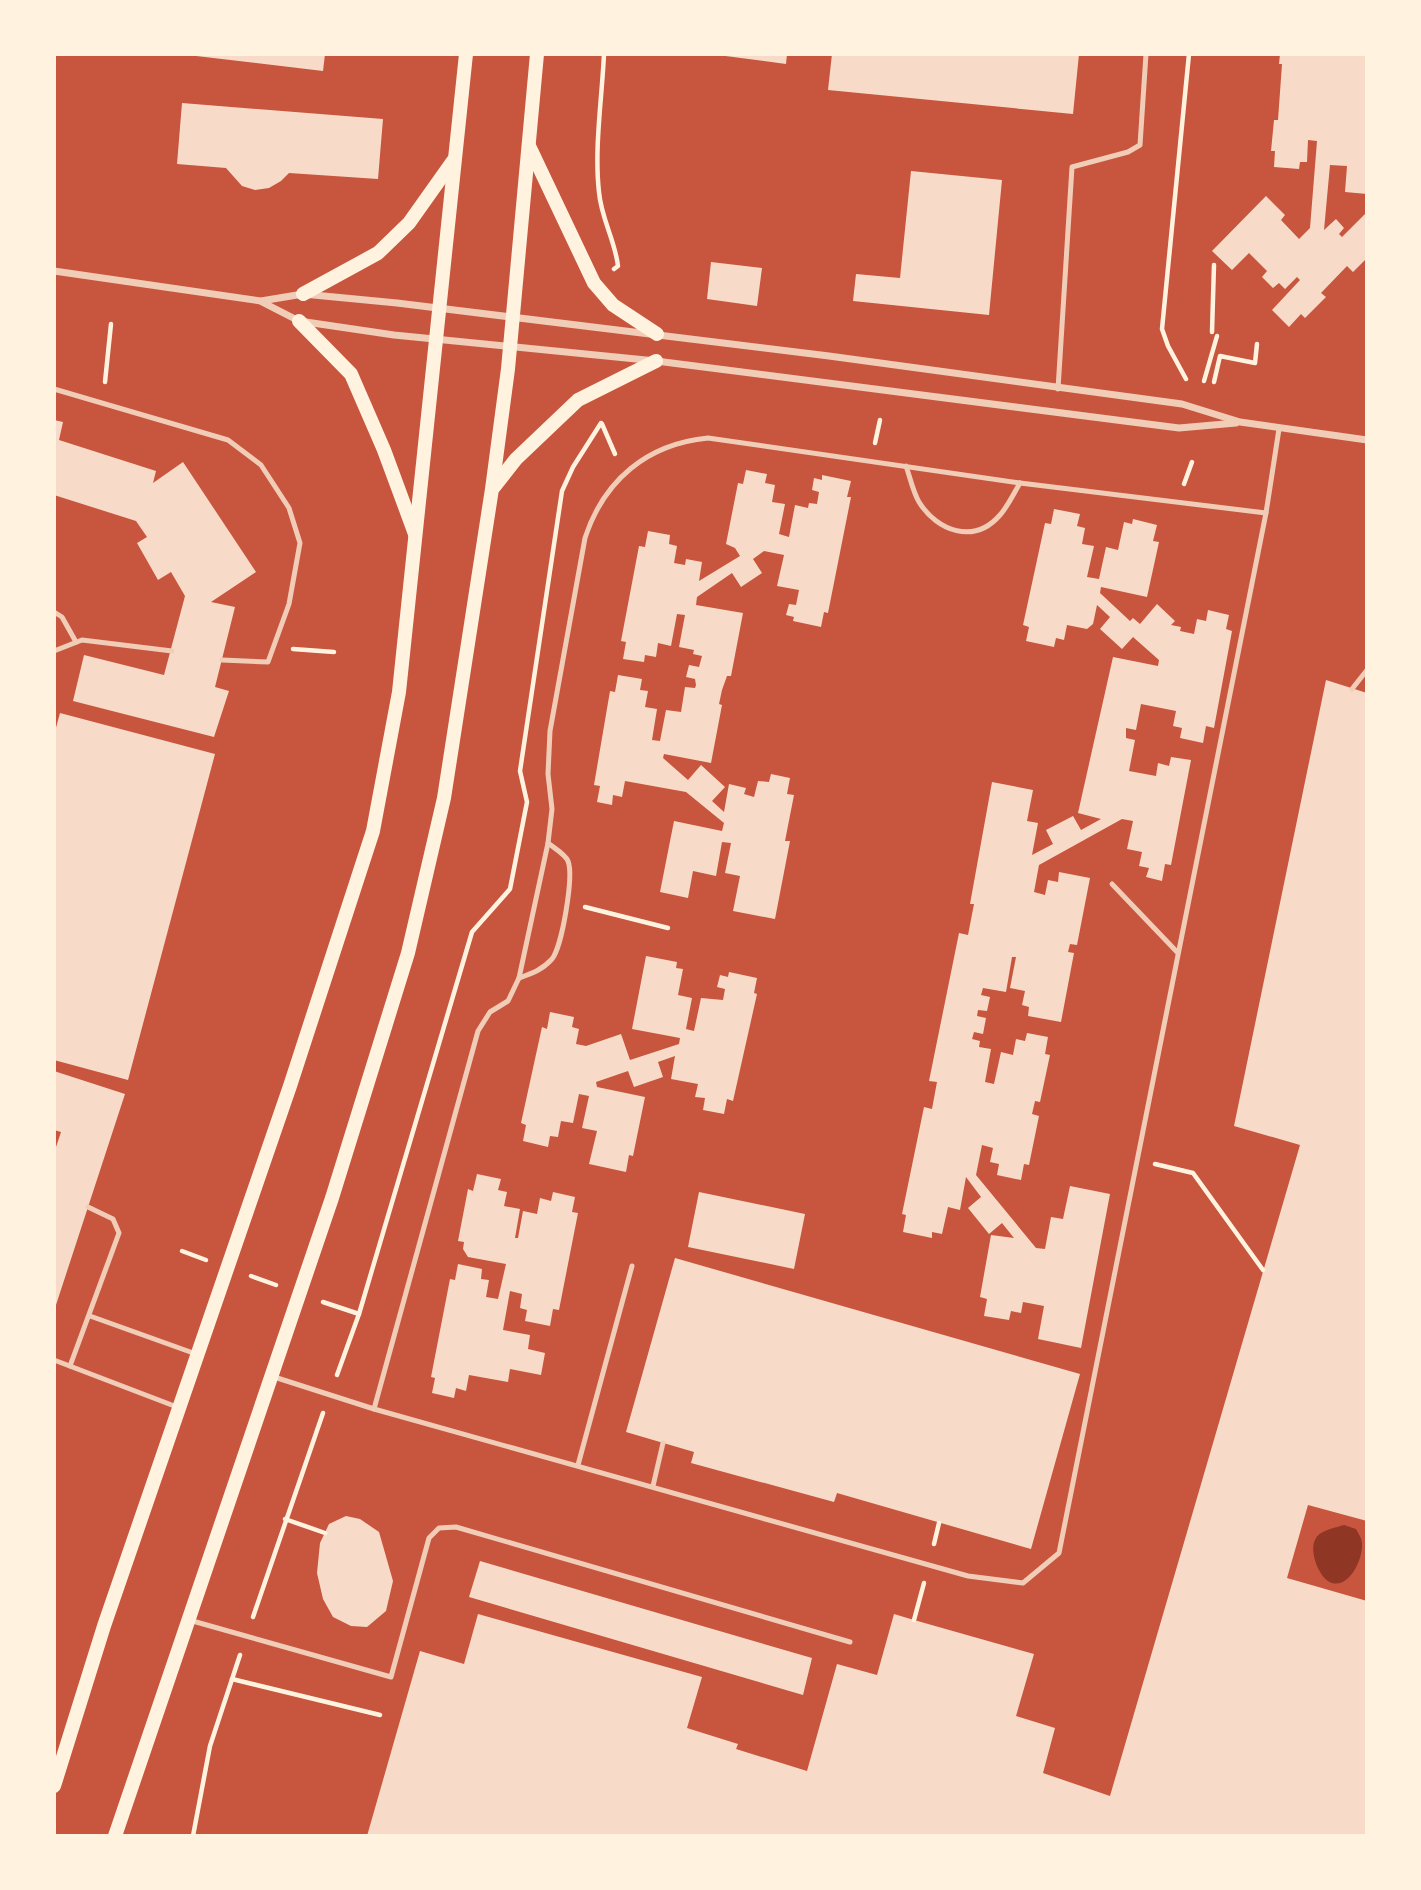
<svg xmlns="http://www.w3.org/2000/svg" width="1421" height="1890" font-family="Manrope,sans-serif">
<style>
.water{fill:#8f3625}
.building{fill:#f7dbc8}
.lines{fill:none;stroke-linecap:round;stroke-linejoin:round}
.path{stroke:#fff3e0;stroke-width:4.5}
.service{stroke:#f1ccb7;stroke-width:5}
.minor{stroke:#f1ccb7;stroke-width:7}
.secondary{stroke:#fff3e0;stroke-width:14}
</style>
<rect width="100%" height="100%" fill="#c8553d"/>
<!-- water -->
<path class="water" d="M1344 1525 1356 1529C1358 1533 1362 1538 1362 1544 1363 1558 1350 1588 1332 1583 1319 1579 1309 1551 1315 1540 1319 1530 1335 1528 1344 1525Z"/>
<!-- building -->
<g class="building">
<path d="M179 54H325L323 71Z"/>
<path d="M710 54H787L786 64Z"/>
<path d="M832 54H1079L1073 114 828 90Z"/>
<path d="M1280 54H1367V194L1345 192 1347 166 1330 165 1324 230 1336 219 1344 228 1339 234 1342 237 1365 214 1367 258 1353 272 1347 266 1321 293 1326 297 1305 318 1301 314 1289 327 1272 310 1300 280 1297 277 1285 289 1279 283 1273 288 1262 277 1267 271 1249 253 1232 270 1212 251 1266 196 1285 215 1281 220 1299 239 1310 228 1317 141 1308 140 1307 162H1300L1299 169 1274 167 1275 151H1271L1274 120H1278L1282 64H1279Z"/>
<path d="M182 103 383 119 378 179 289 173 281 181 269 188 255 190 242 186 226 168 177 164Z"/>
<path d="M911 171 1002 180 989 315 853 301 856 274 900 278Z"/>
<path d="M711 262 762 268 757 306 707 299Z"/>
<path d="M54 420 63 422 59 440 156 471 153 483 183 462 256 572 211 602 235 607 215 687 229 691 214 737 73 701 84 655 164 675 185 596 171 572 158 580 137 543 147 537 136 521 54 495Z"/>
<path d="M746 470 767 474 765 483 775 485 772 502 785 504 779 534 789 537 795 505 808 508 809 503 817 504 819 492 812 490 814 478 822 480V475L851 481 847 497H851L828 613 824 612 821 627 793 621 794 617 786 615 789 604 796 605 799 590 777 586 784 555 764 551 753 559 762 573 741 587 732 573 697 597 696 605 743 613 731 676H727L722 690 719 704 722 705 711 763 664 754 663 758 688 780 701 765 725 787 712 801 724 812 729 784 746 788 744 794 754 797 758 781 769 782 771 774 790 778 787 794 794 795 785 841H790L775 919 733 911 740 876 725 873 731 843 722 842 716 876 693 871 688 898 660 892 674 821 722 831 724 823 686 792 625 781 622 797 613 795 612 805 597 802 600 786 594 785 610 691 615 692 618 675 642 679 640 690 648 691 645 707 657 709 652 740 660 741 666 710 681 712 685 687 695 688 696 685 695 679 686 677 689 665 699 667 702 656 693 654 694 650 679 647 685 615 677 614 671 646 658 643 656 657 645 655 644 662 623 659 626 642 621 641 639 546 645 547 648 531 670 535 669 544 677 546 674 563 685 565 686 559 702 562 699 581 740 556 735 548 726 544 738 483 743 484Z"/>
<path d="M1054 509 1080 514 1077 526 1085 528 1082 544 1094 546 1087 577 1099 579 1106 547 1118 550 1124 522 1132 524 1133 519 1157 525 1153 541 1159 542 1147 597 1101 587 1100 593 1130 621 1133 618 1140 624 1157 604 1175 621 1171 625 1181 627 1180 631 1194 634 1197 619 1206 621 1208 610 1229 615 1226 629 1232 631 1214 728 1206 726 1203 743 1180 738 1182 728 1173 726 1176 711 1141 704 1136 730 1126 728V738L1135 740 1129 771 1156 776 1158 763 1169 766 1171 757 1191 760 1171 865 1165 864 1162 881 1146 877 1149 868 1139 866 1142 852 1127 849 1133 821 1122 819 1039 865 1034 892 1045 895 1048 880 1058 882 1059 872 1090 878 1077 945 1070 944 1068 952 1074 953 1061 1022 1028 1016 1029 1007 1022 1005 1025 991 1010 988 1016 957H1012L1006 992 983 988 981 995 990 997 987 1011 978 1010 977 1016 986 1018 983 1034 974 1032 972 1039 980 1041 979 1047 991 1049 985 1082 994 1084 1001 1052 1013 1055 1016 1039 1025 1041 1027 1033 1048 1037 1045 1054 1050 1055 1040 1102 1035 1101 1032 1114 1039 1116 1029 1165 1024 1164 1021 1180 997 1175 999 1164 990 1162 993 1148 982 1145 976 1175 1036 1248 1045 1249 1051 1217 1063 1219 1070 1186 1110 1194 1081 1348 1038 1339 1044 1306 1023 1302 1021 1313 1011 1311 1009 1320 984 1316 987 1299 980 1297 991 1235 1014 1238 1002 1223 989 1234 968 1208 981 1197 966 1177 960 1210 948 1207 942 1234 932 1232V1238L903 1232 906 1215 902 1214 924 1107 932 1109 937 1082 929 1081 959 933 968 935 974 904H970L992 782 1033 790 1027 821 1038 823 1032 855 1053 844 1046 830 1073 816 1081 830 1101 819 1078 813 1113 657 1158 666 1159 660 1133 637 1122 649 1100 629 1110 617 1097 605 1093 624 1087 629 1067 625 1064 640 1056 638 1054 647 1026 641 1029 627 1023 625 1045 523 1051 524Z"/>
<path d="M1326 680 1367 693V1521L1308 1505 1287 1578 1367 1601V1836H367L420 1651 464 1664 478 1614 702 1677 687 1728 738 1744 736 1749 807 1771 837 1664 877 1675 894 1614 914 1620 1034 1654 1016 1716 1055 1728 1043 1773 1110 1796 1300 1145 1234 1126Z"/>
<path d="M60 713 215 754 128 1080 54 1060V735Z"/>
<path d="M646 956 677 962 676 968 683 969 678 995 692 998 686 1029 694 1031 701 998 723 1000 725 989 717 987 720 975 728 977 729 972 757 978 754 993 757 994 733 1101 727 1099 724 1114 703 1110 705 1098 695 1097 698 1084 671 1079 675 1056 658 1062 663 1077 634 1087 628 1071 596 1082 597 1087 645 1097 633 1156 629 1155 626 1172 589 1164 597 1131 582 1128 589 1096 579 1094 573 1123 561 1121 558 1137 550 1136 548 1147 523 1141 526 1125 521 1123 542 1027 547 1029 550 1012 574 1017 572 1027 579 1029 576 1044 586 1046 621 1034 630 1060 679 1044 680 1038 632 1029Z"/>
<path d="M54 1071 125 1094 55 1308 54 1153 61 1132 54 1130Z"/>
<path d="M477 1174 501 1179 498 1190 507 1192 504 1206 520 1209 515 1238H518L523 1211 537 1214 540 1198 551 1201 553 1192 575 1197 572 1212 578 1213 559 1310 553 1309 550 1326 525 1321 527 1310 520 1308 522 1294 510 1291 503 1330 530 1335 528 1349 545 1353 541 1375 510 1369 508 1382 469 1375 466 1391 456 1388 454 1398 432 1393 435 1378 431 1377 450 1279 455 1280 458 1264 482 1269 481 1279 489 1280 486 1297 498 1299 506 1264 468 1257 463 1249 464 1242 458 1241 468 1189 473 1191Z"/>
<path d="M699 1192 805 1214 794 1269 688 1247Z"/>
<path d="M675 1258 1080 1374 1031 1549 837 1493 834 1502 691 1463 694 1452 626 1432Z"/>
<path d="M346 1516 360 1519 379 1532 393 1581 386 1611 367 1627 351 1626 333 1617 323 1599 317 1573 320 1543 329 1524Z"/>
<path d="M480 1561 812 1658 803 1695 469 1597Z"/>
</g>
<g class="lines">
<!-- path -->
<g class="path">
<path d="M604 54C602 98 594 149 599 192 601 218 615 240 618 266L614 269"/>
<path d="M1212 332 1214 265"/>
<path d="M1186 379 1168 346 1162 329 1189 54"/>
<path d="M1204 381 1217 336"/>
<path d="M105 382 111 324"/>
<path d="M1214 382 1220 356 1255 363 1257 344"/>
<path d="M602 424 615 454"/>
<path d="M875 443 880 420"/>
<path d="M1184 484 1192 462"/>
<path d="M293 649 334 652"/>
<path d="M585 907 668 928"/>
<path d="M1155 1164 1193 1173 1263 1270"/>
<path d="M182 1251 206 1260"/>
<path d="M251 1276 276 1285"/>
<path d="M323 1302 359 1314"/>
<path d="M337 1375 359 1314 472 932 510 889 527 802 520 771 562 491 573 467 601 423"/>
<path d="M285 1519 325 1533"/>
<path d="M934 1544 939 1523"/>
<path d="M253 1617 323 1413"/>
<path d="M914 1620 924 1583"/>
<path d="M232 1679 380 1715"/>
<path d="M193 1836 210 1746 240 1655"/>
</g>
<!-- service -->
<g class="service">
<path d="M54 389 228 440 261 465 289 508 300 543 289 604 268 662 222 660"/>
<path d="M1058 389 1072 167 1128 152 1140 145 1146 54"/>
<path d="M906 466C910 477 913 492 919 502 937 531 974 545 1000 515 1008 506 1014 493 1020 483"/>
<path d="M54 612 62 617 76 642"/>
<path d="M54 651 82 640 172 651"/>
<path d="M1352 689 1367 670"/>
<path d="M1112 884 1178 953"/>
<path d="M519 978C533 973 542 970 552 959 562 947 574 876 568 861 565 854 554 848 548 843"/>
<path d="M90 1316 196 1354"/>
<path d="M54 1360 177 1407"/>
<path d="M70 1366 119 1233 113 1219 88 1207"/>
<path d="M271 1376 374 1409 968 1576 1023 1583 1059 1553 1266 513 1279 429"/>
<path d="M374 1409 478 1031 490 1012 508 1001 519 978 548 843 552 809 548 774 550 731 585 538C604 480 647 444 708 438L1020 483 1266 513"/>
<path d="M578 1465 632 1266"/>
<path d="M653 1486 663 1443"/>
<path d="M189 1620 391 1677 429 1538 439 1528 456 1527 850 1642"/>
</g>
<!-- minor -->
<g class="minor">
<path d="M54 271 261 301 303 294 397 303 829 356 1182 404 1240 422 1367 440"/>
<path d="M262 302 299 321 394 335 656 361 1179 428 1236 423"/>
</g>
<!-- secondary -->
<g class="secondary">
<path d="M529 146 594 283 613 305 657 334"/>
<path d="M303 294 378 253 409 223 453 161"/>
<path d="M299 321 351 374 384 450 415 534"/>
<path d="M494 487 516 459 578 400 656 361"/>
<path d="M54 1786 104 1626 290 1086 373 831 399 692 466 54"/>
<path d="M115 1836 332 1198 408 953 444 798 492 489 508 369 537 54"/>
</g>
</g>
<!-- border -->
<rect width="1421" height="1890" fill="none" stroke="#fff3e0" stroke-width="112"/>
</svg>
